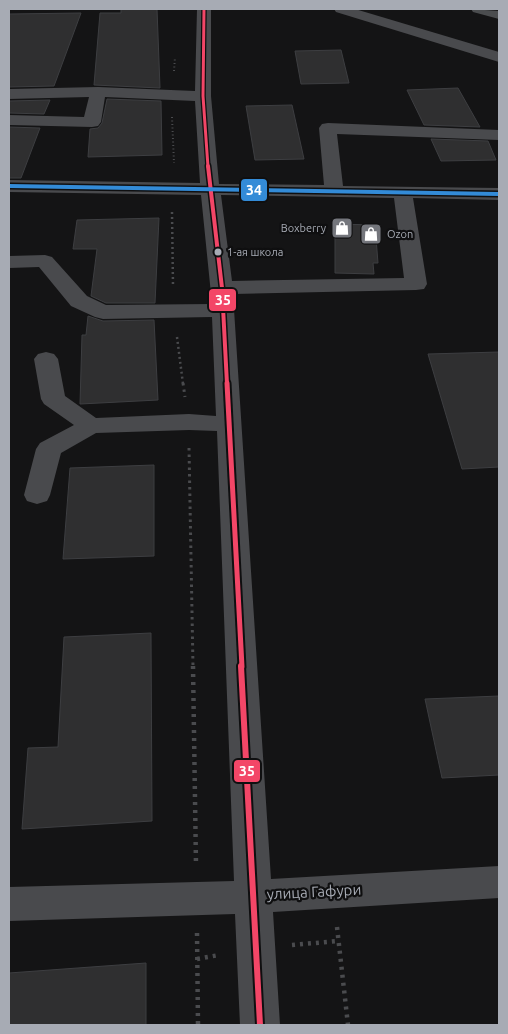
<svg xmlns="http://www.w3.org/2000/svg" width="508" height="1034" font-family="Ubuntu,sans-serif">
<style>
.building{fill:#2f2f30;stroke:#3d3e41}
.lines{fill:none;stroke-linecap:round;stroke-linejoin:round}
.path-far3{stroke:#4a4b4e;stroke-width:2;stroke-dasharray:1 2.5;stroke-linecap:butt}
.path-far2{stroke:#4a4b4e;stroke-width:2.5;stroke-dasharray:2 3;stroke-linecap:butt}
.path-far1{stroke:#4a4b4e;stroke-width:3;stroke-dasharray:2.5 4;stroke-linecap:butt}
.path{stroke:#4a4b4e;stroke-width:4.5;stroke-dasharray:3 5;stroke-linecap:butt}
.minor{fill:#494a4d;fill-rule:evenodd}
.major{fill:#4b4d4f;fill-rule:evenodd}
.bus-1-far3-casing{stroke:#0f0f10;stroke-width:5.5}
.bus-1-far2-casing{stroke:#0f0f10;stroke-width:7}
.bus-1-far1-casing{stroke:#0f0f10;stroke-width:9}
.bus-1-casing{stroke:#0f0f10;stroke-width:10}
.bus-2-casing{stroke:#0f0f10;stroke-width:7}
.bus-1-far3{stroke:#f34667;stroke-width:3}
.bus-1-far2{stroke:#f34667;stroke-width:4}
.bus-1-far1{stroke:#f34667;stroke-width:5}
.bus-1{stroke:#f34667;stroke-width:6}
.bus-2{stroke:#338bd7;stroke-width:4}
.bus-dot{fill:#a7abb4;stroke:#0f0f10;stroke-width:2}
.labels{text-anchor:middle;stroke-width:4.5;stroke-linejoin:round;paint-order:stroke}
.far-poi-label{font-size:11px;fill:#a7abb4;stroke:#0f0f10;text-anchor:end}
.bus-label{font-size:11px;fill:#a7abb4;stroke:#0f0f10;text-anchor:start}
.near-street-label{font-size:15px;fill:#a7abb4;stroke:#0f0f10}
.line-badge{stroke:#0f0f10;stroke-width:2}
.badge-label{font-size:14px;text-anchor:middle;font-weight:bold;fill:#fff}
</style>
<rect width="100%" height="100%" fill="#141415"/>
<!-- building -->
<g class="building">
<path d="M121 9H157L160 88 94 85 100 13H121Z"/>
<path d="M81 13 54 86 9 87V14Z"/>
<path d="M341 50 349 83 301 84 295 51Z"/>
<path d="M458 88 480 127 424 125 407 90Z"/>
<path d="M107 99 161 101 162 155 88 157 90 129 98 128 102 123Z"/>
<path d="M50 100 44 114 9 113V101Z"/>
<path d="M292 105 304 159 255 160 246 106Z"/>
<path d="M9 127 40 128 21 178H9Z"/>
<path d="M431 139 488 141 496 160 441 161Z"/>
<path d="M159 218 155 303H106L91 296 97 249H73L77 220Z"/>
<path d="M335 224 375 225 378 263H373L374 274 335 273Z"/>
<path d="M88 316 103 321 154 320 158 400 80 404 82 335H86Z"/>
<path d="M499 352V467L462 469 428 354Z"/>
<path d="M154 465V556L63 559 70 468Z"/>
<path d="M151 633 152 821 22 829 28 748 58 747 64 637Z"/>
<path d="M499 696V775L442 778 425 699Z"/>
<path d="M146 963V1025H9V973Z"/>
</g>
<g class="lines">
<!-- path-far3 -->
<g class="path-far3">
<path d="M174 71 175 57"/>
<path d="M172 117 174 163"/>
</g>
<!-- path-far2 -->
<g class="path-far2">
<path d="M172 212 173 286"/>
<path d="M177 337 183 384"/>
</g>
<!-- path-far1 -->
<g class="path-far1">
<path d="M183 383 185 397"/>
<path d="M189 448 193 667"/>
</g>
<!-- path -->
<g class="path">
<path d="M193 666 196 865"/>
<path d="M337 927 348 1025"/>
<path d="M197 933 198 1025"/>
<path d="M292 945 338 941"/>
<path d="M197 959 219 955"/>
</g>
<!-- minor -->
<g class="minor">
<path d="M197 9H211V96L219 184 324 185 319 128 322 124 328 123 499 130V140L337 134 343 186 499 188V200L413 198 427 284 424 289 416 290 233 294 271 879 499 866V898L273 912 280 1025H240L235 914 9 921V887L234 881 217 431 189 430 96 433 61 453 50 495 47 501 37 504 27 501 24 495 36 449 40 443 74 425 44 404 41 399 34 359 38 354 46 352 54 354 58 359 65 396 96 418 189 414 216 416 212 317 103 319 95 317 71 306 39 267 9 268V256L45 255 52 257 87 296 106 305 212 304 201 195 9 192V180L200 183 195 101 105 97 101 122 98 126 92 127 9 125V115L84 117 89 97 9 99V89L98 87 195 91ZM221 195 394 198 404 278 232 281Z"/>
<path d="M334 9H355L499 52V62L336 12Z"/>
</g>
<!-- major -->
<path class="major" d="M471 9 499 11V19L473 12Z"/>
<!-- bus-1-far3 casing -->
<g class="bus-1-far3-casing">
<path id="bus-1-far3" d="M204 9 203 96 208 167"/>
</g>
<!-- bus-1-far2 casing -->
<g class="bus-1-far2-casing">
<path id="bus-1-far2" d="M208 166 222 288 227 384"/>
</g>
<!-- bus-1-far1 casing -->
<g class="bus-1-far1-casing">
<path id="bus-1-far1" d="M227 383 242 667"/>
</g>
<!-- bus-1 casing -->
<g class="bus-1-casing">
<path id="bus-1" d="M241 666 260 1025"/>
</g>
<!-- bus-2 casing -->
<g class="bus-2-casing">
<path id="bus-2" d="M9 186 499 194"/>
</g>
<!-- bus-1-far3 -->
<use href="#bus-1-far3" class="bus-1-far3"/>
<!-- bus-1-far2 -->
<use href="#bus-1-far2" class="bus-1-far2"/>
<!-- bus-1-far1 -->
<use href="#bus-1-far1" class="bus-1-far1"/>
<!-- bus-1 -->
<use href="#bus-1" class="bus-1"/>
<!-- bus-2 -->
<use href="#bus-2" class="bus-2"/>
</g>
<!-- icons -->
<defs>
<g id="shop-square" transform="scale(1.125)"><rect x="-9" y="-9" width="18" height="18" rx="4" fill="#74767c" stroke="#0f0f10"/><path d="M-5-2.5h2.3a2.7 3.5 0 0 1 5.4 0H5L5.5 6h-11ZM-1.5-2.5h3a1.5 2.3 0 0 0-3 0Z" fill="#fff"/></g>
</defs>
<g fill-rule="evenodd">
<use href="#shop-square" x="342" y="228"/>
<use href="#shop-square" x="371" y="234"/>
</g>
<!-- markers -->
<circle class="bus-dot" cx="218" cy="252" r="4.5"/>
<g class="labels">
<!-- far-poi labels -->
<g class="far-poi-label">
<text x="326" y="232">Boxberry</text>
<text x="387" y="238" text-anchor="start">Ozon</text>
</g>
<!-- bus labels -->
<g class="bus-label">
<text x="227" y="256">1-ая школа</text>
</g>
<!-- near-street labels -->
<g class="near-street-label">
<text transform="translate(314 892) rotate(-3)" y="5">улица Гафури</text>
</g>
</g>
<g class="line-badge">
<rect x="240" y="178" width="28" height="24" rx="5" fill="#338bd7"/>
<rect x="208" y="288" width="29" height="24" rx="5" fill="#f34667"/>
<rect x="233" y="759" width="28" height="24" rx="5" fill="#f34667"/>
</g>
<g class="badge-label">
<text x="254" y="195">34</text>
<text x="223" y="305">35</text>
<text x="247" y="776">35</text>
</g>
<!-- border -->
<rect width="508" height="1034" fill="none" stroke="#a7abb4" stroke-width="20"/>
</svg>
